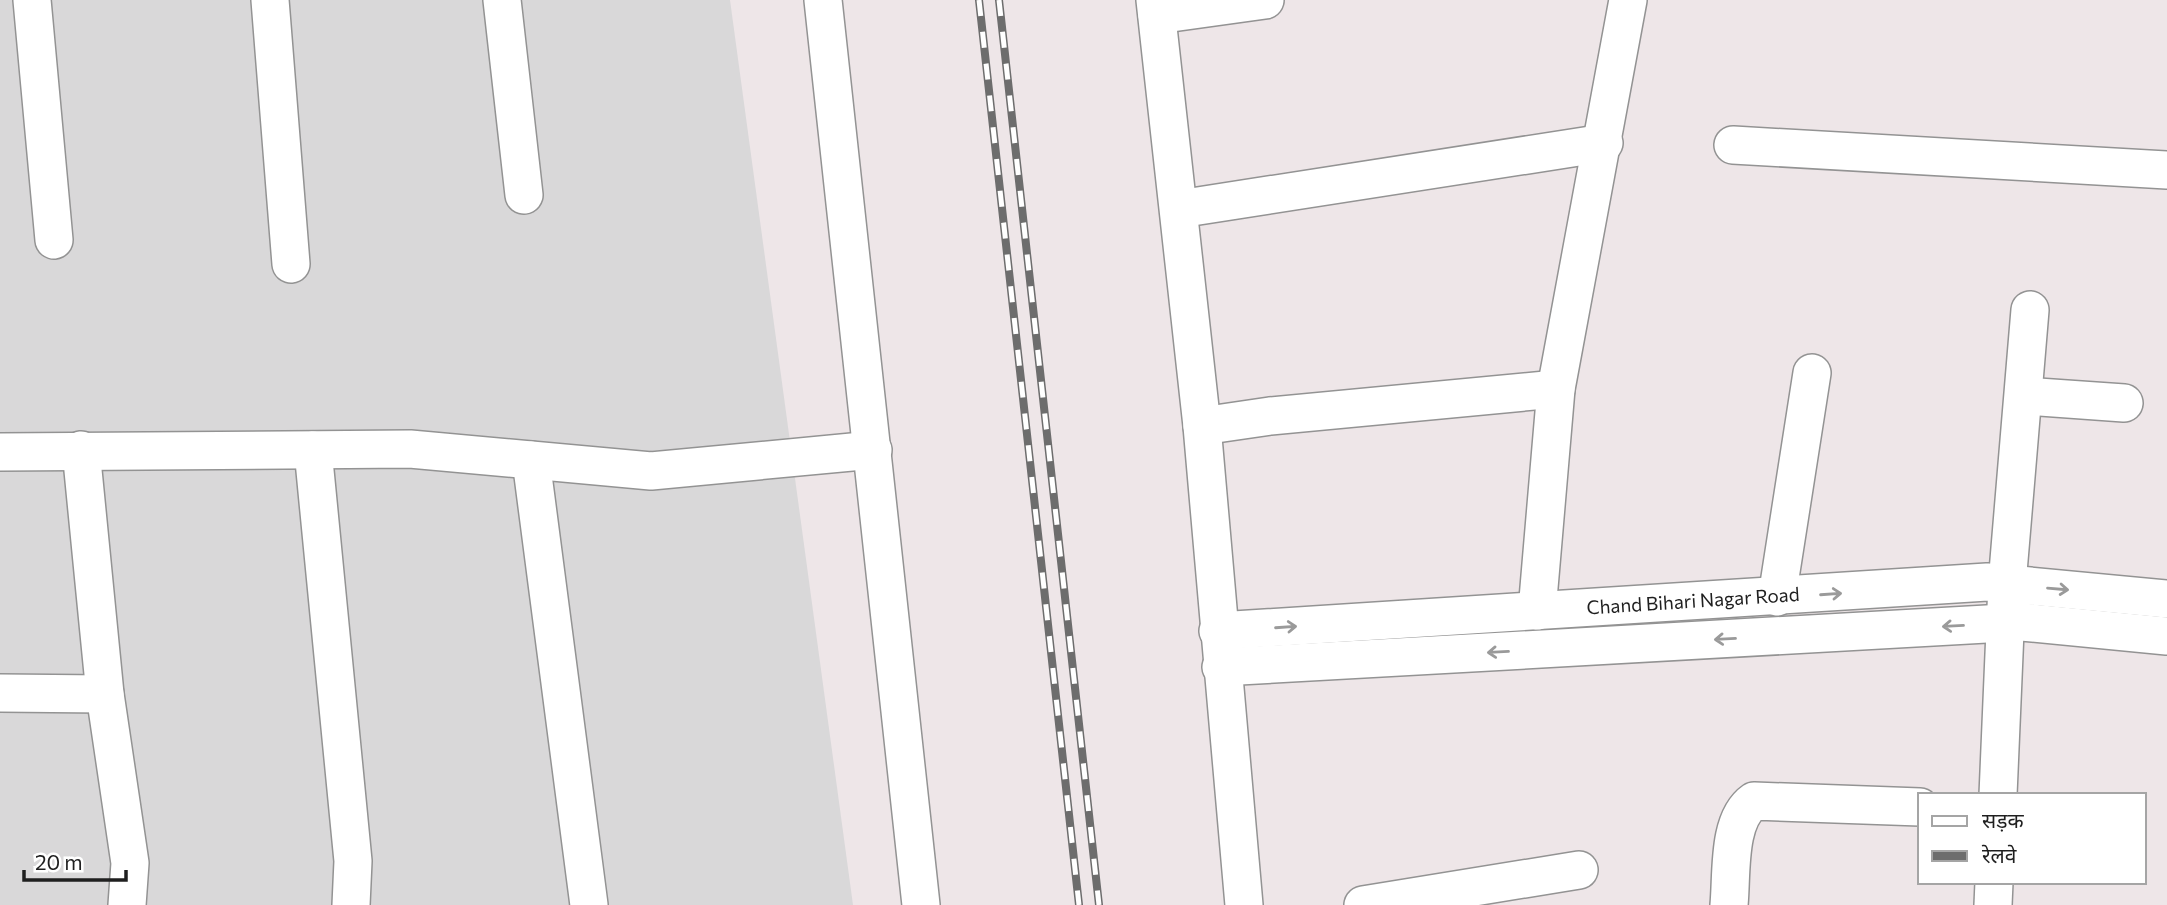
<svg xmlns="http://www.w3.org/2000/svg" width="2167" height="905" font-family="Commissioner,'Noto Sans Devanagari',sans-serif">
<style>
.residential{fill:#d9d8d9}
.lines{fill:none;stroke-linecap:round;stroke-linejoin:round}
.minor-casing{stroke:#939393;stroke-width:40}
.minor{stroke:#fff;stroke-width:37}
.rail-casing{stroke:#6d6d6d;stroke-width:8}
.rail{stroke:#fff;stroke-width:5;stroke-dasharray:16;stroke-linecap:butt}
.oneway{stroke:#9a9a9a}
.labels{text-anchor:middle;stroke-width:6;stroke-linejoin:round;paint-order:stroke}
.street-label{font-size:19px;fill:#1f1f1f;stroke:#fff}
</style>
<rect width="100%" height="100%" fill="#eee6e8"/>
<!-- residential -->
<path class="residential" d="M0 0H730L853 905H0Z"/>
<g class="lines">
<!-- minor casing -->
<g class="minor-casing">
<g id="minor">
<path d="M32 0 54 240"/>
<path d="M270 0 291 264"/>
<path d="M502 0 524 195"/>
<path d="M823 0 921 905"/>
<path d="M1155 0 1202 426 1244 905"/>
<path d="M1157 15 1265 0"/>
<path d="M1733 145 2167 170"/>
<path d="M1179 209 1604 143"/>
<path d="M2024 396 2124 403"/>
<path d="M1202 426 1270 416 1556 389"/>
<path d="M81 450 105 694 130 863 127 905"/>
<path d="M313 450 353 861 351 905"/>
<path d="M0 452 410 449 651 471 873 450"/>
<path d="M531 460 589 905"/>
<path d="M1777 597 1812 373"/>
<path d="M1537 611 1556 389 1628 0"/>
<path id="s1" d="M1218 631 1987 582 2167 599"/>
<path d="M1221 667 2022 622 2167 636"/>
<path d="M0 693 105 694"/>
<path d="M1998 795 2007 584 2030 310"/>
<path d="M1363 905 1579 870"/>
<path d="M1729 905C1732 874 1727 820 1754 801L1920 807"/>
<path d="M1993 905 1994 882"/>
</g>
</g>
<!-- minor -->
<use href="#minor" class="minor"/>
<!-- rail casing -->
<g class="rail-casing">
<g id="rail">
<path d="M979 0 1079 905"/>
<path d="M999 0 1099 905"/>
</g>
</g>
<!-- rail -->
<use href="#rail" class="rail"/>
</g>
<!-- one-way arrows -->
<defs><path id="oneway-shaft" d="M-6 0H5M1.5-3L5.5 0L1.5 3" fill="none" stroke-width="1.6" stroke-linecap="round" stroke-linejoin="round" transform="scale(1.75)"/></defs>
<g class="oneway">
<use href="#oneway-shaft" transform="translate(2058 589) rotate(5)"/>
<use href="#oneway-shaft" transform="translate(1831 594) rotate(-4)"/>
<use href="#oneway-shaft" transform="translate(1953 626) rotate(177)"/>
<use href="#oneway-shaft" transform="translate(1286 627) rotate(-4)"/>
<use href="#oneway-shaft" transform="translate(1725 639) rotate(177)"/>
<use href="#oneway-shaft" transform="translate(1498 652) rotate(177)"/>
</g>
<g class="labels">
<!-- street labels -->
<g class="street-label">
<text dy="7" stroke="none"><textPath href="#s1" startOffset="476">Chand Bihari Nagar Road</textPath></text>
</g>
</g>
<!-- legend -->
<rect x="1918" y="793" width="228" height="91" fill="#ffffff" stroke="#a5a5a5" stroke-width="2"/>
<rect x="1932" y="816" width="35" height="10" fill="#ffffff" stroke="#a5a5a5" stroke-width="2"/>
<text x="1982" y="828" font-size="21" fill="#1f1f1f">सड़क</text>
<rect x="1932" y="851" width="35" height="10" fill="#6d6d6d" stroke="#a5a5a5" stroke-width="2"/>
<text x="1982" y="863" font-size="21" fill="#1f1f1f">रेलवे</text>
<!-- scale -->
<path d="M24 870v10h102v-10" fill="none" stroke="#1f1f1f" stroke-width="3.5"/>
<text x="35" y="870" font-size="21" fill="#1f1f1f" stroke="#ffffff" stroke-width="5" paint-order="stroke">20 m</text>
</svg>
